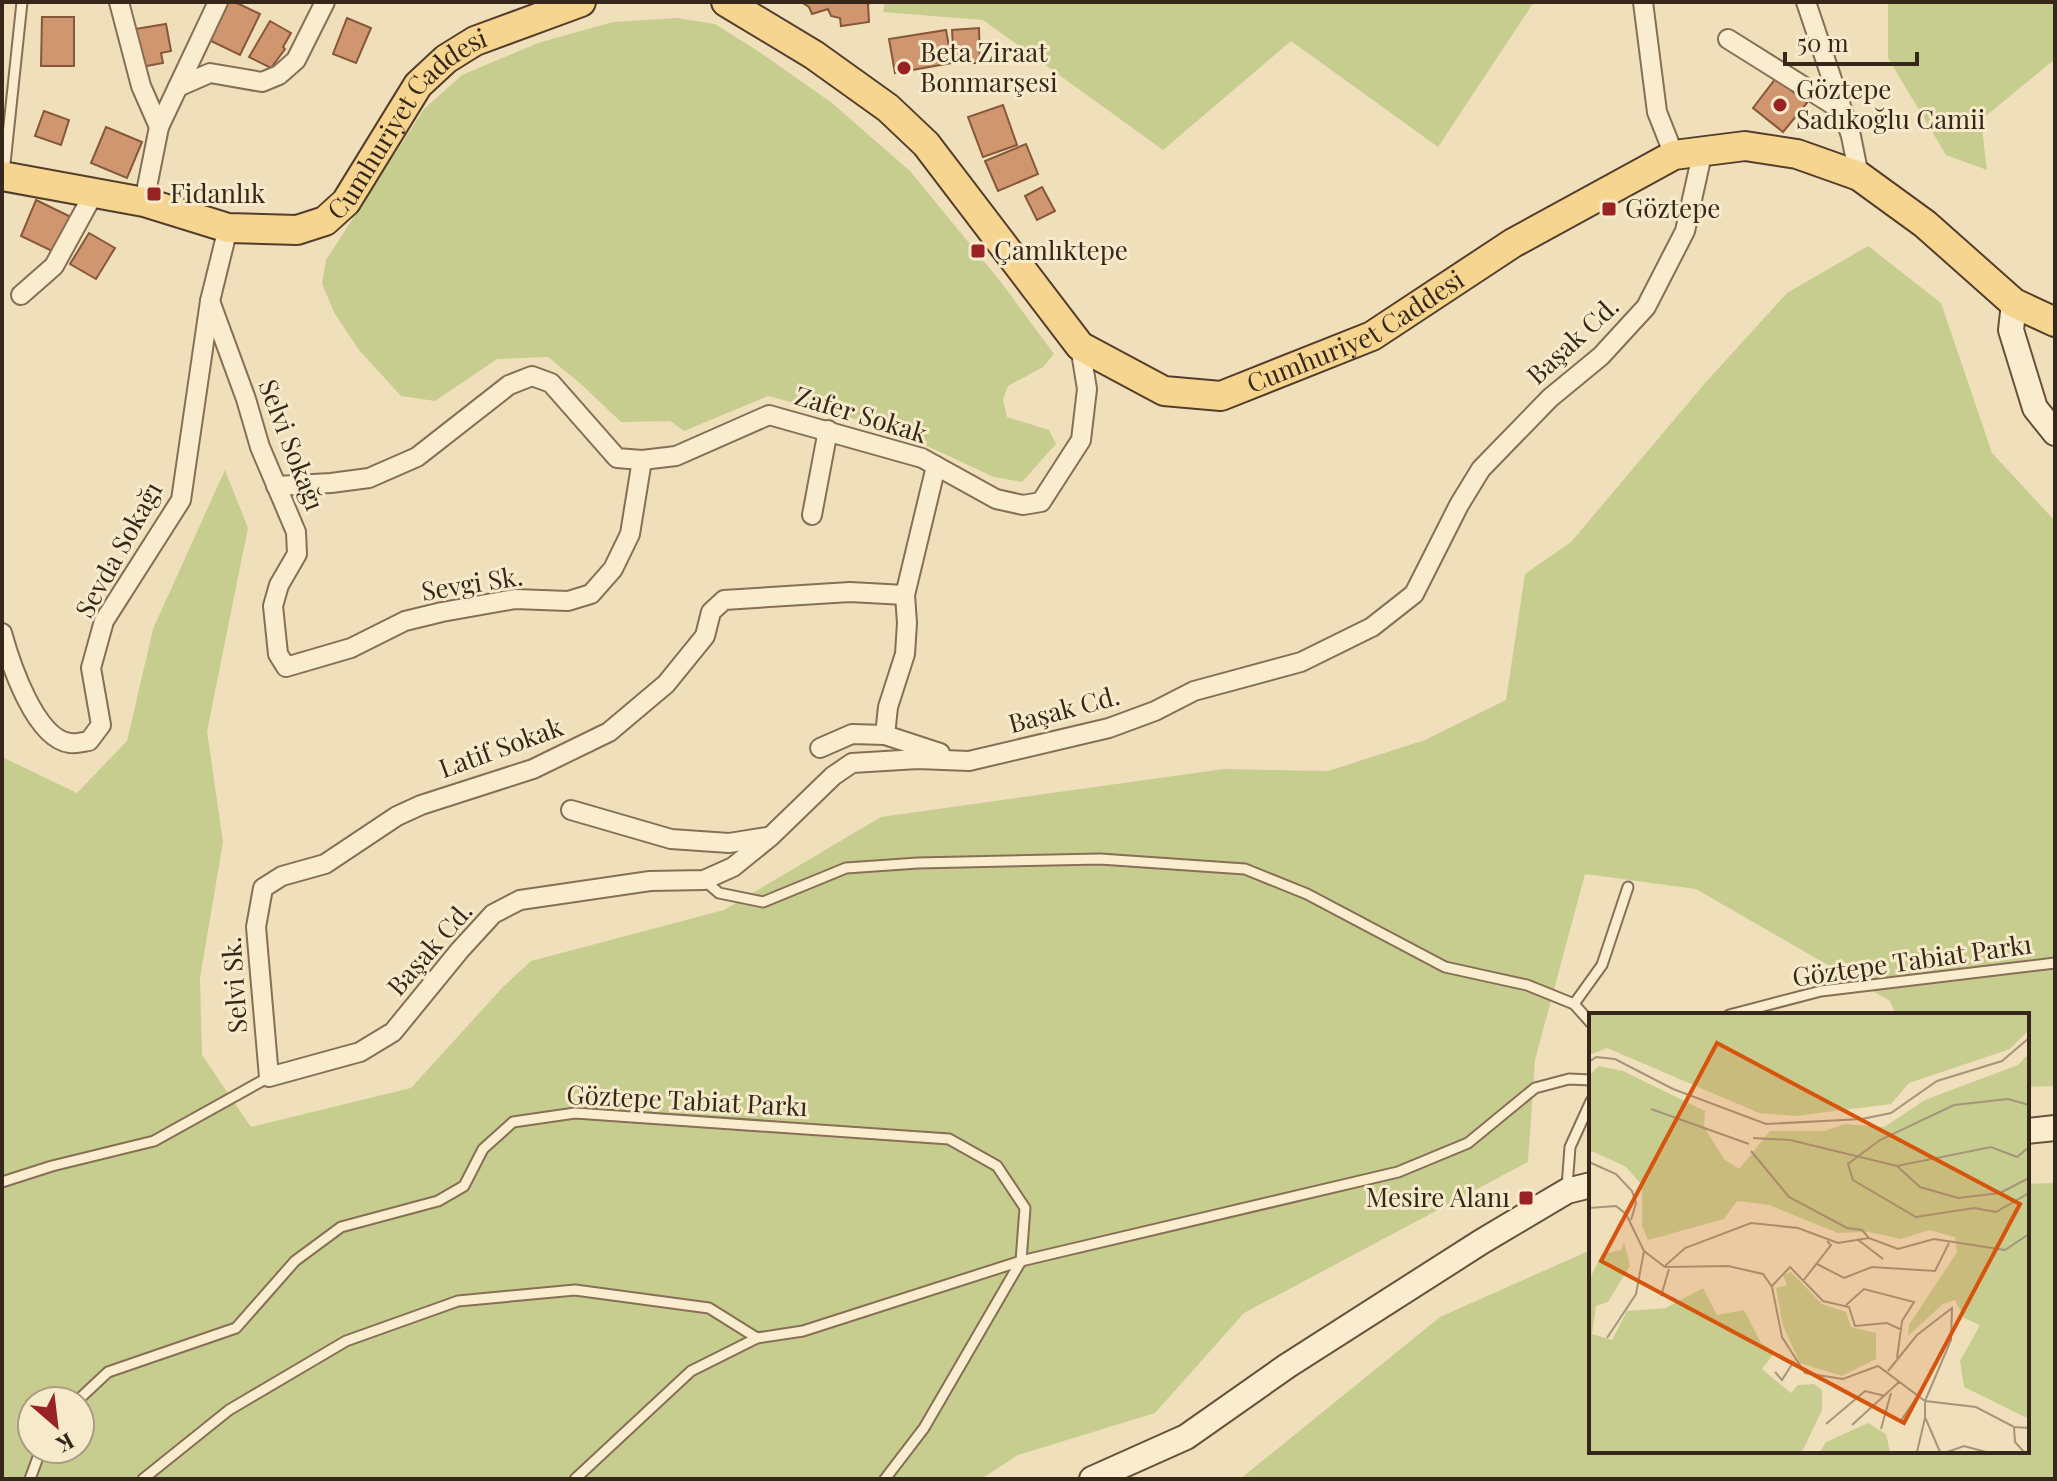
<svg xmlns="http://www.w3.org/2000/svg" width="2057" height="1481" font-family="'Playfair Display',serif">
<style>
.green{fill:#c7cd8f;fill-rule:evenodd}
.building{fill:#d0966f;stroke:#875739;stroke-width:2}
.lines{fill:none;stroke-linecap:round;stroke-linejoin:round}
.lane-casing{stroke:#876f55;stroke-width:13}
.street-casing{stroke:#876f55;stroke-width:22}
.secondary-casing{stroke:#695038;stroke-width:28}
.primary-casing{stroke:#543d2a;stroke-width:32}
.lane{stroke:#faedcf;stroke-width:9}
.street{stroke:#faedcf;stroke-width:18}
.secondary{stroke:#faedcf;stroke-width:24}
.primary{stroke:#f6d590;stroke-width:28}
.poi-dot{fill:#992224;stroke:#f7eacb;stroke-width:3}
.labels{text-anchor:middle;stroke-width:6;stroke-linejoin:round;paint-order:stroke}
.poi-label{font-size:26px;fill:#36271a;stroke:#f7eacb;text-anchor:start}
.street-label{font-size:26px;fill:#36271a;stroke:#f7eacb}
.inset-road{fill:none;stroke:#a5957b;stroke-width:2}
.view{fill:#d6540d;fill-opacity:0.15;stroke:#d6540d;stroke-width:4}
.inset-edge{fill:none;stroke:#36271a;stroke-width:4}
</style>
<rect width="100%" height="100%" fill="#efdfbb"/>
<!-- green -->
<g class="green">
<path d="M885 2H1534L1438 147 1291 41 1163 150 983 20 883 12Z"/>
<path d="M1888 2H2053L2055 59 1981 120 1987 170 1946 155 1888 58Z"/>
<path d="M677 18 715 24 758 51 832 103 910 171 1001 282 1054 354 1043 367 1008 386 1003 399 1007 417 1049 430 1056 444 1022 482 994 477 886 427 768 396 684 431 670 421 621 422 581 384 548 357 497 359 435 401 401 396 359 350 335 314 322 284 326 260 424 109 462 75 538 43 613 22Z"/>
<path d="M1868 246 1941 303 1992 453 2055 521V1086L2027 1087V1015H1896L1890 1001 1696 889 1585 874 1535 1060 1528 1162 1244 1313 1155 1413 1018 1455 981 1479H2V757L77 793 127 741 153 629 225 470 248 528 207 731 223 842 200 978 202 1055 251 1127 411 1088 503 987 531 961 724 910 881 817 1224 769 1328 771 1425 740 1506 700 1525 574 1571 542 1706 382 1787 293ZM32 1401H80V1449H32Z"/>
<path d="M2055 1183V1479H1240L1440 1317 1591 1250V1451H2027V1184Z"/>
</g>
<!-- building -->
<g class="building">
<path d="M227 2H235L260 14 240 55 209 40Z"/>
<path d="M801 2H872L868 4 869 22 841 26 840 18 831 16 828 9 812 14 809 7Z"/>
<path d="M42 17H74V66H41Z"/>
<path d="M347 18 371 28 356 63 333 54Z"/>
<path d="M270 21 291 33 283 47 285 49 271 68 249 57Z"/>
<path d="M166 24 171 51 161 53 163 63 141 67 135 29Z"/>
<path d="M979 28 980 63H954L952 30Z"/>
<path d="M946 30 952 63 895 73 889 39Z"/>
<path d="M1776 78 1807 103 1783 132 1753 108Z"/>
<path d="M1003 105 1017 145 983 157 968 117Z"/>
<path d="M44 111 69 120 61 145 35 136Z"/>
<path d="M106 127 142 142 127 178 91 163Z"/>
<path d="M1026 144 1038 174 998 191 985 161Z"/>
<path d="M1042 187 1055 211 1037 220 1025 196Z"/>
<path d="M36 200 71 217 54 252 21 236Z"/>
<path d="M89 233 115 248 96 279 70 264Z"/>
</g>
<g class="lines">
<!-- lane casing -->
<g class="lane-casing">
<g id="lane">
<path d="M4 173 22 2"/>
<path d="M704 880 719 893 763 902 846 868 918 863 1100 859 1245 869 1307 894 1445 967 1527 985 1574 1004 1591 1023"/>
<path d="M1574 1004 1602 965 1628 887"/>
<path d="M1729 1015 1821 991 2055 963"/>
<path d="M2 1182 52 1166 154 1141 269 1077"/>
<path d="M1567 1187 1570 1147 1591 1101"/>
<path d="M77 1401 108 1372 236 1328 295 1261 341 1227 438 1201 464 1186 483 1149 513 1122 575 1113 949 1139 997 1166 1025 1208 1021 1261 924 1428 885 1479"/>
<path d="M30 1479 41 1449"/>
<path d="M143 1479 229 1410 346 1341 458 1301 575 1290 709 1308 757 1338"/>
<path d="M575 1479 691 1371 757 1338 803 1331 1021 1261 1398 1172 1468 1143 1535 1088 1569 1079 1591 1080"/>
</g>
</g>
<!-- street casing -->
<g class="street-casing">
<g id="street">
<path d="M119 2 141 86 159 127"/>
<path d="M1643 2 1657 112 1674 155"/>
<path d="M1806 2 1851 136 1859 176"/>
<path d="M1728 39 1843 111"/>
<path d="M178 87 210 73 262 82 279 75 296 60 325 2"/>
<path d="M144 202 159 127 218 2"/>
<path d="M21 295 54 266 94 193"/>
<path d="M210 301 246 399 260 447 296 532 297 554 279 585 273 606 278 654 286 667 351 648 405 621 442 612 515 599 568 601 591 594 613 569 630 534 642 460"/>
<path d="M936 466 905 595 907 623 905 654 888 707 885 735 940 753"/>
<path d="M276 486 331 483 369 478 417 457 509 385 532 376 551 383 617 458 642 460 676 456 769 415 922 458 996 499 1023 505 1041 502 1081 440 1087 389 1080 346"/>
<path d="M812 515 828 430"/>
<path d="M905 595 850 592 724 600 711 612 705 636 666 684 609 732 533 769 421 805 397 816 325 864 282 876 263 888 256 927 269 1077 360 1052 393 1032 460 950 493 914 520 900 650 881 704 880 733 867 770 837 833 776 852 763 918 759 969 761 1109 728 1155 711 1194 691 1301 662 1372 627 1414 594 1459 505 1481 469 1550 398 1601 356 1646 307 1685 231 1703 150"/>
<path d="M2 633C10 662 35 739 70 743 76 744 83 742 89 741L101 725 91 668 104 621 181 500 210 301 228 228"/>
<path d="M820 748 852 734 885 735"/>
<path d="M571 810 671 839 729 843 767 837"/>
</g>
</g>
<!-- secondary casing -->
<g class="secondary-casing">
<g id="secondary">
<path d="M2014 303 2011 330 2035 408 2055 433"/>
<path d="M2027 1131 2055 1128"/>
<path d="M1092 1479 1186 1437 1287 1366 1481 1242 1567 1191 1591 1185"/>
</g>
</g>
<!-- primary casing -->
<g class="primary-casing">
<g id="primary">
<path id="s1" d="M726 2 814 55 888 108 926 144 1080 346 1164 391 1221 396 1372 336 1513 243 1674 155 1745 146 1797 154 1859 176 1925 224 2014 303 2055 322"/>
<path id="s2" d="M2 176 144 202 228 228 297 230 325 221 346 202 418 85 446 59 475 41 581 2"/>
</g>
</g>
<!-- lane -->
<use href="#lane" class="lane"/>
<!-- street -->
<use href="#street" class="street"/>
<!-- secondary -->
<use href="#secondary" class="secondary"/>
<!-- primary -->
<use href="#primary" class="primary"/>
</g>
<!-- markers -->
<g class="poi-dot">
<circle cx="904" cy="68" r="8"/>
<circle cx="1780" cy="105" r="8"/>
<rect x="146" y="186" width="16" height="16" rx="4"/>
<rect x="1601" y="201" width="16" height="16" rx="4"/>
<rect x="970" y="243" width="16" height="16" rx="4"/>
<rect x="1518" y="1190" width="16" height="16" rx="4"/>
</g>
<g class="labels">
<!-- poi labels -->
<g class="poi-label">
<text x="920" y="62">Beta Ziraat<tspan x="920" dy="30">Bonmarşesi</tspan></text>
<text x="1796" y="99">Göztepe<tspan x="1796" dy="30">Sadıkoğlu Camii</tspan></text>
<text x="170" y="203">Fidanlık</text>
<text x="1625" y="218">Göztepe</text>
<text x="994" y="260">Çamlıktepe</text>
<text x="1510" y="1207" text-anchor="end">Mesire Alanı</text>
</g>
<!-- street labels -->
<g class="street-label">
<text dy="9" stroke="none"><textPath href="#s2" startOffset="460">Cumhuriyet Caddesi</textPath></text>
<text dy="9" stroke="none"><textPath href="#s1" startOffset="802">Cumhuriyet Caddesi</textPath></text>
<text transform="translate(1573 341) rotate(-43)" y="9">Başak Cd.</text>
<text transform="translate(861 415) rotate(17)" y="9">Zafer Sokak</text>
<text transform="translate(291 445) rotate(69)" y="9">Selvi Sokağı</text>
<text transform="translate(119 550) rotate(-61)" y="9">Sevda Sokağı</text>
<text transform="translate(472 584) rotate(-9)" y="9">Sevgi Sk.</text>
<text transform="translate(1064 710) rotate(-15)" y="9">Başak Cd.</text>
<text transform="translate(501 748) rotate(-20)" y="9">Latif Sokak</text>
<text transform="translate(430 949) rotate(-49)" y="9">Başak Cd.</text>
<text transform="translate(1912 961) rotate(-8)" y="9">Göztepe Tabiat Parkı</text>
<text transform="translate(235 985) rotate(-94)" y="9">Selvi Sk.</text>
<text transform="translate(687 1101) rotate(3)" y="9">Göztepe Tabiat Parkı</text>
</g>
</g>
<!-- overview -->
<g transform="translate(1589 1013)">
<rect width="440" height="440" fill="#efdfbb"/>
<path d="M0 1H440V17L421 36 320 70 302 91 206 103 170 100 18 35 0 42ZM440 40V406L375 374 371 348 391 312 375 305 366 287 354 291 319 323 320 312 368 239 366 224 340 217 312 226 280 219 249 220 180 192 148 188 135 206 59 227 53 213V172L36 153 0 137V62L10 53 34 58 116 98 115 114 135 146 150 156 181 118H235L256 111 295 114 336 87 429 52ZM35 229 41 253 19 289 7 293 3 321 23 327 38 298 77 295 114 275 128 302 155 297 172 330 186 339 173 356 202 380 209 372 225 371 233 377V397L213 439H0V267L13 241 32 237ZM202 259 233 291 257 299 262 314 287 320V346L253 363 211 350 194 313 187 275 198 272 194 262ZM279 410 297 421 301 439H231L237 429Z" fill="#c7cd8f"/>
<path class="inset-road" d="M0 49 7 44 26 46 84 76 177 111 273 106 302 100 348 68 413 48 440 25M440 92 419 86 365 92 291 127 259 151 264 167 327 204 385 195 407 199 440 180M62 96 160 131M164 125 201 127 308 153 402 134 428 144 440 134M162 138 200 184 258 215 273 217 280 225M0 149 27 161 43 178 47 190 42 207M308 153 331 174 369 185 411 180 440 165M0 195 27 193 37 201 55 238 76 254 139 253 174 261 183 274 193 324 216 360 254 366 289 353 336 388 387 394 425 414 440 415M268 226 294 246M228 251 255 265 283 254 346 258 360 230M76 253 96 235 162 210 209 215 249 230 280 225 309 236 345 226 416 237 440 221M214 268 242 232 238 228M183 273 201 254 234 288 260 294 266 313 298 310 313 317M72 283 80 256M257 292 275 276 325 289 313 308 308 345M18 325 47 281 55 238M299 358 328 322 363 295 362 327 336 388V404L351 439M186 359 193 367 205 348M311 409 328 384M237 411 276 378 296 383M263 412 310 369M425 414 426 429 435 439M292 416 302 380M328 439 336 405M358 439 375 433 397 439"/>
<path class="view" d="M128 30 431 191 315 410 12 248Z"/>
<rect width="440" height="440" class="inset-edge"/>
</g>
<!-- border -->
<rect width="2057" height="1481" fill="none" stroke="#36271a" stroke-width="8"/>
<!-- north arrow -->
<g transform="translate(56 1425) rotate(152)"><circle r="38" fill="#f7eacb" stroke="#aa9c84" stroke-width="2"/>
<path d="M0-6L14 30L0 20L-14 30Z" fill="#992224"/>
<text y="-12" font-size="22" font-weight="bold" text-anchor="middle" fill="#36271a">K</text>
</g>
<!-- scale -->
<path d="M1785 52v12h132v-12" fill="none" stroke="#36271a" stroke-width="4"/>
<text x="1797" y="52" font-size="24" fill="#36271a" stroke="#f7eacb" stroke-width="6" paint-order="stroke">50 m</text>
</svg>
